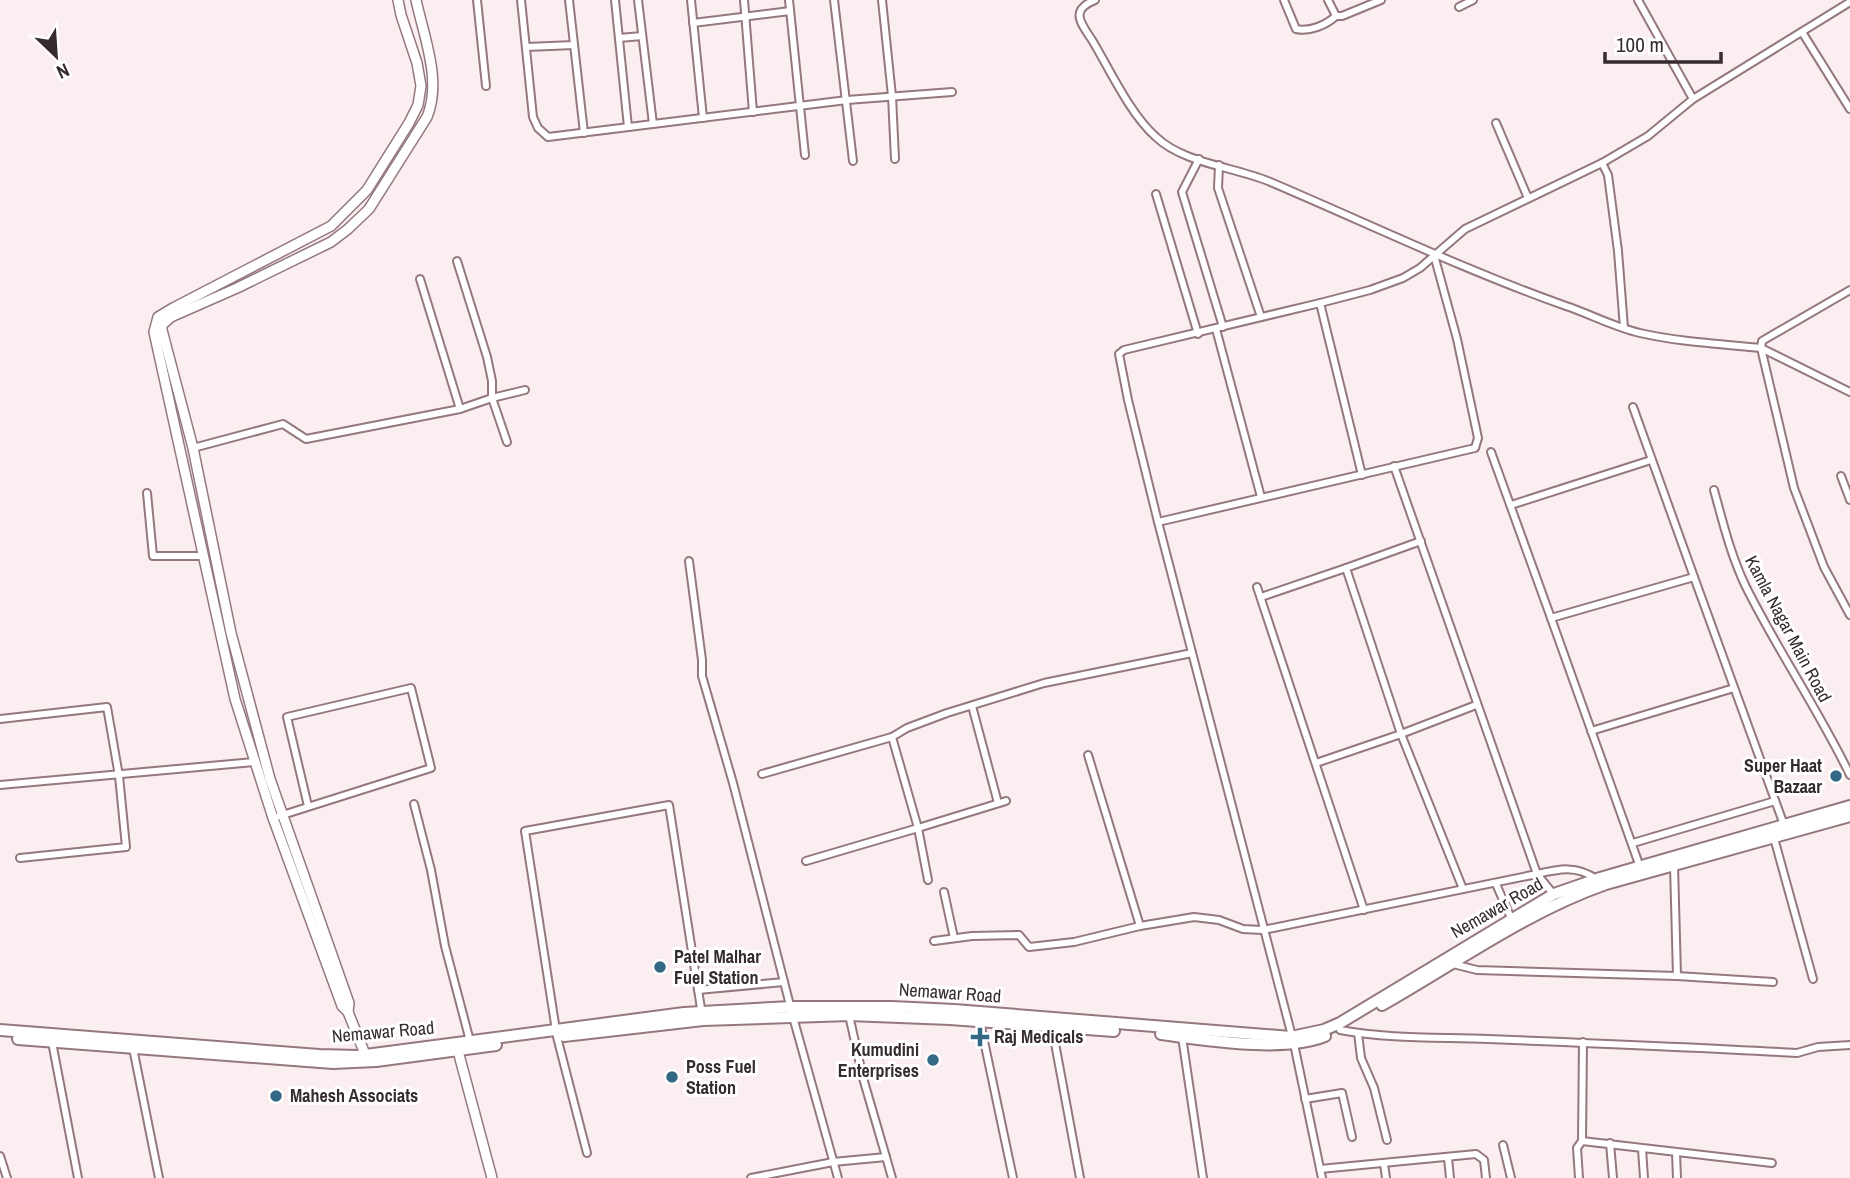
<svg xmlns="http://www.w3.org/2000/svg" width="1850" height="1178" font-family="'Archivo Narrow',sans-serif">
<style>
.lines{fill:none;stroke-linecap:round;stroke-linejoin:round}
.street-casing{stroke:#94787d;stroke-width:10}
.secondary-casing{stroke:#94787d;stroke-width:12}
.highway-casing{stroke:#94787d;stroke-width:14}
.street{stroke:#fff;stroke-width:6}
.secondary{stroke:#fff;stroke-width:9}
.highway{stroke:#fff;stroke-width:10}
.poi-dot{fill:#346985;stroke:#fff;stroke-width:2.5}
.labels{text-anchor:middle;stroke-width:6;stroke-linejoin:round;paint-order:stroke}
.street-label{font-size:18px;fill:#362b2d;stroke:#fff}
.poi-label{font-size:18px;font-weight:bold;fill:#362b2d;stroke:#fff;text-anchor:start}
</style>
<rect width="100%" height="100%" fill="#fbeef0"/>
<g class="lines">
<!-- street casing -->
<g class="street-casing">
<g id="street">
<path d="M477 0 486 86"/>
<path d="M521 0 533 117 538 128 548 137 847 100 952 92"/>
<path d="M569 0 584 133"/>
<path d="M615 0 628 127"/>
<path d="M638 0 653 124"/>
<path d="M691 0 703 118"/>
<path d="M744 0 753 112"/>
<path d="M789 0 805 155"/>
<path d="M834 0 853 161"/>
<path d="M882 0 892 96 895 159"/>
<path d="M1095 0C1070 10 1080 22 1092 40 1110 70 1130 114 1156 137 1183 163 1234 167 1268 181 1367 223 1464 270 1566 306 1590 314 1614 327 1640 333 1679 342 1721 344 1761 348L1762 341 1850 290"/>
<path d="M1284 0 1296 29C1310 32 1326 25 1336 16"/>
<path d="M1328 0 1336 16H1342L1381 0"/>
<path d="M1638 0 1693 99"/>
<path d="M1459 7 1473 0"/>
<path d="M693 23 790 11"/>
<path d="M1802 32 1850 109"/>
<path d="M619 38 642 36"/>
<path d="M526 47 574 45"/>
<path d="M1496 123 1528 198"/>
<path d="M1199 159 1182 192 1223 327"/>
<path d="M1602 163 1608 175 1618 251 1624 328"/>
<path d="M1219 165 1218 188 1261 317"/>
<path d="M1156 194 1198 334"/>
<path d="M457 261 487 357 492 381V398L507 442"/>
<path d="M420 279 460 409"/>
<path d="M1320 303 1362 475"/>
<path d="M1216 329 1261 497"/>
<path d="M1850 392 1761 348 1794 488 1824 567 1850 615"/>
<path d="M193 448 283 424 306 439 460 409 492 398 525 390"/>
<path d="M1491 452 1551 618 1694 577 1633 407"/>
<path d="M1394 466 1537 874C1559 869 1577 865 1596 879"/>
<path d="M1841 476 1850 500"/>
<path d="M1714 490C1723 523 1731 556 1746 587 1778 651 1819 711 1850 775"/>
<path d="M147 493 153 556H203"/>
<path d="M1511 505 1651 460"/>
<path d="M1158 522 1475 448 1478 438 1457 339 1434 255"/>
<path d="M1421 541 1346 568 1401 734 1476 705"/>
<path d="M689 561 702 660V676L733 783 793 1017 838 1178"/>
<path d="M1694 577 1784 825"/>
<path d="M1257 587 1364 910"/>
<path d="M1261 597 1346 568"/>
<path d="M1551 618 1640 867"/>
<path d="M972 706 998 803"/>
<path d="M0 719 107 707 119 776 126 847 20 858"/>
<path d="M1591 731 1734 688"/>
<path d="M1088 755 1140 926"/>
<path d="M1316 763 1401 734 1463 889"/>
<path d="M762 774 892 737"/>
<path d="M0 785 254 762"/>
<path d="M1006 801 918 828 892 737 907 728 947 713 1044 683 1192 653"/>
<path d="M414 804 431 870 445 946 470 1041"/>
<path d="M273 818 431 768 411 688 287 717 308 806"/>
<path d="M1774 838 1813 979"/>
<path d="M1633 843 1775 801"/>
<path d="M806 861 918 828 928 880"/>
<path d="M1674 865 1677 976"/>
<path d="M1496 884 1511 918"/>
<path d="M944 892 954 938"/>
<path d="M934 941 972 936 1019 935 1029 947 1074 942 1140 926 1194 917 1219 920 1243 929 1263 930 1537 874 1554 895"/>
<path d="M1453 964 1477 970 1677 976 1773 982"/>
<path d="M698 990 784 982"/>
<path d="M849 1015 863 1078 886 1157"/>
<path d="M980 1022 1013 1178"/>
<path d="M1052 1027 1080 1178"/>
<path d="M1340 1030C1389 1039 1438 1037 1488 1039 1591 1043 1694 1047 1797 1053L1818 1047 1850 1045"/>
<path d="M1358 1033 1361 1058 1374 1088 1387 1140"/>
<path d="M1182 1037 1203 1178"/>
<path d="M52 1042 78 1178"/>
<path d="M133 1048 159 1178"/>
<path d="M1305 1099 1342 1093 1352 1137"/>
<path d="M1582 1141 1583 1042"/>
<path d="M1610 1143 1613 1178"/>
<path d="M1503 1145 1511 1178"/>
<path d="M1642 1149 1644 1178"/>
<path d="M587 1153 557 1037 525 831 669 805 702 1015"/>
<path d="M1676 1153 1677 1178"/>
<path d="M0 1156 7 1178"/>
<path d="M1448 1158 1450 1178"/>
<path d="M1384 1164 1386 1178"/>
<path d="M1320 1169 1476 1154 1484 1160 1486 1178"/>
<path d="M751 1178 833 1162 886 1157 892 1178"/>
<path d="M1322 1178 1294 1044 1158 522 1128 400 1119 354 1124 350 1320 303 1370 290 1403 278 1420 268 1465 229 1602 163 1648 136 1693 99 1850 2"/>
<path d="M1579 1178 1577 1148 1582 1141 1772 1163"/>
</g>
</g>
<!-- secondary casing -->
<g class="secondary-casing">
<g id="secondary">
<path d="M348 1012 349 1003 270 779 231 633 193 448 162 330V325L171 317 237 288 331 242 348 229 369 209 427 117C442 81 424 37 416 0"/>
<path d="M458 1051 492 1178"/>
<path d="M367 1059 348 1012 342 1006 273 818 235 699 154 332 158 317 173 308 331 226 367 190 409 123 418 105 421 86 417 63 401 15 398 0"/>
</g>
</g>
<!-- highway casing -->
<g class="highway-casing">
<g id="highway">
<path d="M1382 1005C1456 963 1526 912 1606 884L1850 816"/>
<path d="M0 1030 319 1055 358 1056 684 1013 791 1007H892L954 1010 1291 1037 1324 1030 1340 1023 1554 894 1600 878 1850 806"/>
<path d="M1161 1034C1207 1040 1284 1053 1325 1036"/>
<path d="M564 1036 703 1020 849 1015 950 1019 1114 1031"/>
<path d="M18 1039 333 1063 376 1061 496 1045"/>
</g>
</g>
<!-- street -->
<use href="#street" class="street"/>
<!-- secondary -->
<use href="#secondary" class="secondary"/>
<!-- highway -->
<use href="#highway" class="highway"/>
</g>
<!-- markers -->
<g class="poi-dot">
<circle cx="1836" cy="776" r="7"/>
<circle cx="660" cy="967" r="7"/>
<path d="M976.5 1026.5h7v7h7v7h-7v7h-7v-7h-7v-7h7z"/>
<circle cx="933" cy="1060" r="7"/>
<circle cx="672" cy="1077" r="7"/>
<circle cx="276" cy="1096" r="7"/>
</g>
<g class="labels">
<!-- street labels -->
<g class="street-label">
<text transform="translate(1788 629) rotate(62)" y="6">Kamla Nagar Main Road</text>
<text transform="translate(1497 908) rotate(-30)" y="6">Nemawar Road</text>
<text transform="translate(950 993) rotate(4)" y="6">Nemawar Road</text>
<text transform="translate(383 1032) rotate(-5)" y="6">Nemawar Road</text>
</g>
<!-- poi labels -->
<g class="poi-label">
<text x="1822" y="772" text-anchor="end">Super Haat<tspan x="1822" dy="21">Bazaar</tspan></text>
<text x="674" y="963">Patel Malhar<tspan x="674" dy="21">Fuel Station</tspan></text>
<text x="994" y="1043">Raj Medicals</text>
<text x="919" y="1056" text-anchor="end">Kumudini<tspan x="919" dy="21">Enterprises</tspan></text>
<text x="686" y="1073">Poss Fuel<tspan x="686" dy="21">Station</tspan></text>
<text x="290" y="1102">Mahesh Associats</text>
</g>
</g>
<!-- north arrow -->
<g transform="translate(56 56) rotate(155)" stroke="#ffffff" stroke-width="5" paint-order="stroke">
<path d="M0-5L12 26L0 18L-12 26Z" fill="#362b2d"/>
<text y="-10" font-size="19" font-weight="bold" text-anchor="middle" fill="#362b2d">N</text>
</g>
<!-- scale -->
<path d="M1605 52v10h116v-10" fill="none" stroke="#362b2d" stroke-width="3.5"/>
<text x="1616" y="52" font-size="21" fill="#362b2d" stroke="#ffffff" stroke-width="5" paint-order="stroke">100 m</text>
</svg>
